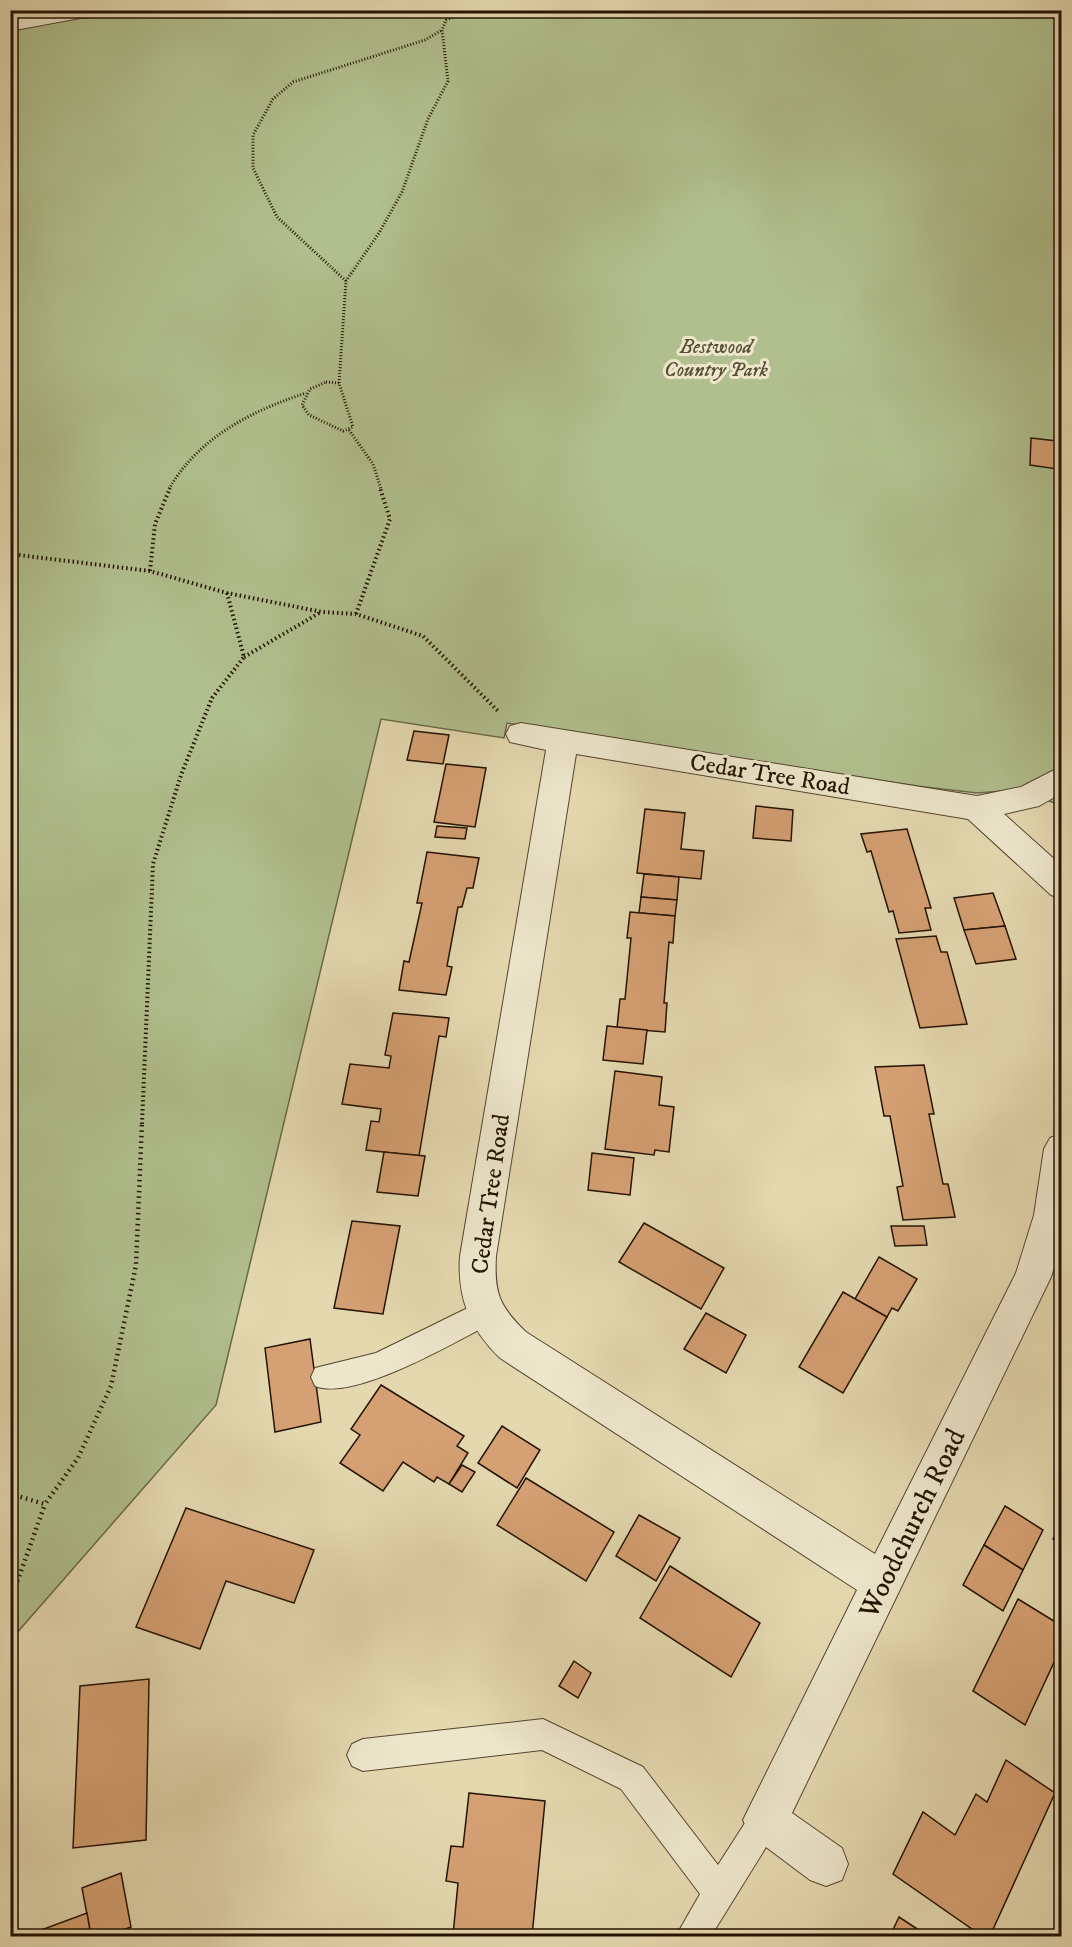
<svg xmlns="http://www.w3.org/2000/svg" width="1072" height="1947" font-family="'IM FELL DW Pica',serif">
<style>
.green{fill:#b0bf8d;stroke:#6a6948;stroke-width:1.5}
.building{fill:#d5a073;stroke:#241304;stroke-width:1.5}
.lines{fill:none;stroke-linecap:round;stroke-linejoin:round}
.lane-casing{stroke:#54442f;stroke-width:2}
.street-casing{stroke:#54442f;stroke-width:2}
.path-far2{stroke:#241304;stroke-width:3;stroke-dasharray:1 2;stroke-linecap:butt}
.path-far1{stroke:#241304;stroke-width:4;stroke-dasharray:1.5 3;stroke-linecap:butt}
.path{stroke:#241304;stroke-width:4.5;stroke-dasharray:1.5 4;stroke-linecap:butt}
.lane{fill:#ede6cb;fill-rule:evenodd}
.street{fill:#ede6cb;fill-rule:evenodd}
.labels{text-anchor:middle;stroke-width:6;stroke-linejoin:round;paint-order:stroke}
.far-park-label{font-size:20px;font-style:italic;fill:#554f34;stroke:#ede6cb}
.street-label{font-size:24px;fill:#241304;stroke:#ede6cb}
.near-street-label{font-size:28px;fill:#241304;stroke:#ede6cb}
</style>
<rect width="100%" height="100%" fill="#e4d8af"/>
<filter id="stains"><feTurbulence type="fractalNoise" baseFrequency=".00333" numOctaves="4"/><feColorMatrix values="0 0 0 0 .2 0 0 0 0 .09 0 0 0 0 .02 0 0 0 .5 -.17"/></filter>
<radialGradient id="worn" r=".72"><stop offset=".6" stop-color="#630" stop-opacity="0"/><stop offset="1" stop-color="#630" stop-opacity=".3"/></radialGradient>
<!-- green -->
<path class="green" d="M10 11H1062L1061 805 1015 790 977 793 917 786 507 723 504 738 381 719 216 1405 15 1635 10 1633Z"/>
<!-- building -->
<g class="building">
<path d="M1031 438 1057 441V469L1030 465Z"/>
<path d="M414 731 449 735 443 764 407 760Z"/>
<path d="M446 764 486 768 475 827 434 822Z"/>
<path d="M756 806 793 810 791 841 753 838Z"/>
<path d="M645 809 685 813 681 849 704 851 701 879 637 873Z"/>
<path d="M437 826 467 828 465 839 435 837Z"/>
<path d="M907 829 931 908H925L931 930 899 933 893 911 889 912 871 851 867 852 861 834Z"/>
<path d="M427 852 479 858 473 888H467L462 907H458L447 966 452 967 446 995 399 990 404 961 409 962 422 903H417Z"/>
<path d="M644 874 679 877 677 900 641 897Z"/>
<path d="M993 893 1005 926 964 930 954 898Z"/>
<path d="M641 897 677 900 675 916 639 913Z"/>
<path d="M630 912 675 916 673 943 669 942 664 1003H667L665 1032 617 1028 620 999H625L631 938H627Z"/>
<path d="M1005 926 1016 959 976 964 964 930Z"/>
<path d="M936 936 941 952H947L967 1024 920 1028 896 939Z"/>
<path d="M393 1013 449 1018 446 1037 439 1036 419 1156 366 1150 371 1121 379 1122 381 1109 342 1104 350 1064 389 1068 391 1056 385 1055Z"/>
<path d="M607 1026 647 1030 643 1064 603 1060Z"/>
<path d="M924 1065 934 1114H929L943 1184H948L955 1217 903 1220 897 1187 903 1186 890 1116H884L875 1067Z"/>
<path d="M615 1071 662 1077 659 1105 674 1107 669 1152 655 1150 654 1155 605 1149Z"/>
<path d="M384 1152 425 1156 418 1196 377 1192Z"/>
<path d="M592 1153 634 1158 630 1195 588 1190Z"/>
<path d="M352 1221 400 1226 383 1314 334 1308Z"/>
<path d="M644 1223 724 1268 701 1309 619 1262Z"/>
<path d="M891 1226H924L927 1245 895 1246Z"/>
<path d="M879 1257 917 1279 898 1311 892 1308 887 1317 855 1299Z"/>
<path d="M843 1292 887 1317 843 1393 799 1367Z"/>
<path d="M706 1313 746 1335 726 1373 684 1349Z"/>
<path d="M310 1339 321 1422 275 1432 265 1348Z"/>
<path d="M381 1385 464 1436 457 1446 468 1453 449 1484 437 1477 434 1482 403 1462 383 1491 340 1463 360 1435 351 1429Z"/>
<path d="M502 1426 540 1450 517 1488 478 1463Z"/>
<path d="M462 1465 475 1472 462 1492 449 1484Z"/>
<path d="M526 1478 614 1532 586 1581 497 1525Z"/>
<path d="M1005 1506 1043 1530 1023 1570 984 1545Z"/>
<path d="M186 1508 314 1550 294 1603 226 1581 200 1649 136 1627Z"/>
<path d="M639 1515 680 1538 656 1581 616 1556Z"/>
<path d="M1062 1522V1544L1053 1539Z"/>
<path d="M984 1545 1023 1570 1003 1611 963 1585Z"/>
<path d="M670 1566 760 1623 731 1677 640 1618Z"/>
<path d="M1018 1599 1062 1626V1645L1025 1725 973 1691Z"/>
<path d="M574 1661 591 1673 578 1698 559 1686Z"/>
<path d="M149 1679 146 1840 73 1848 80 1686Z"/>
<path d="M1006 1760 1055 1793 990 1936H982L893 1874 923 1812 955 1835 976 1794 987 1802Z"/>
<path d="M469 1793 545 1801 532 1936 453 1935 458 1883 446 1881 451 1846 463 1847Z"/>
<path d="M121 1873 131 1927 107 1936H91L82 1888Z"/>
<path d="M87 1913 91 1936H25Z"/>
<path d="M899 1917 928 1936H890Z"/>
</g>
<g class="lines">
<!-- lane casing -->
<g class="lane-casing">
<g id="lane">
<path d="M484 1300 494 1304 498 1313 494 1322C456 1341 355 1402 315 1386L311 1377 315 1368 376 1353Z"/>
<path d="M543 1719 643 1767 718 1865 754 1809 765 1804 776 1809 781 1820 776 1831 711 1936H676L700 1894 621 1789 542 1750 363 1771 352 1766 347 1755 352 1744 363 1739Z"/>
</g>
</g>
<!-- street casing -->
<g class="street-casing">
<g id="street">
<path d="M54 10H122L112 16 80 18 10 31V19Z"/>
<path d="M521 723 977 796 1021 787 1062 766V793L1039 806 1004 814 1062 866V899L1051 895 968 819 576 754 496 1256C494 1293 499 1306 526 1332L875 1554 1016 1273 1034 1215 1044 1149 1050 1138 1062 1133V1243L1051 1277 792 1813 842 1848 848 1864 842 1880 826 1886 810 1880 750 1835 743 1820 857 1590 500 1358C470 1329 457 1298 460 1256L546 750 510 742 506 734 510 726Z"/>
</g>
</g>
<!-- path-far2 -->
<g class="path-far2">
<path d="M346 281 277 217 253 168V135L273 99 293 82 425 40 442 30"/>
<path d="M326 382 339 383 353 427 343 431 309 415 302 405 310 389Z"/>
<path d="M339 383 346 281 379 233 402 192 428 119 448 81 442 30 446 20 470 10"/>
<path d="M349 430 373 464 381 489"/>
<path d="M169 489C198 438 251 411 306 393"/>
</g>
<!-- path-far1 -->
<g class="path-far1">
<path d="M10 554 150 571 227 593 322 612 356 614 423 636 499 712"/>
<path d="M150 571 155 524 170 488"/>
<path d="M356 614 390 519 380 488"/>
<path d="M244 657 321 612"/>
<path d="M142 1124 153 864 181 775 212 698 244 657 227 593"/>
</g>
<!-- path -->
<g class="path">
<path d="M10 1494 45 1504 78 1458 111 1386 136 1265 142 1122"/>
<path d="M10 1602 45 1504"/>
</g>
<!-- lane -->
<use href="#lane" class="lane"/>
<!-- street -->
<use href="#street" class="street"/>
</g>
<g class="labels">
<!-- far-park labels -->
<g class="far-park-label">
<text x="716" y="353">Bestwood<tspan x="716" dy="23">Country Park</tspan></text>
</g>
<!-- street labels -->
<g class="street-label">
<text transform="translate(770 774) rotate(9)" y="8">Cedar Tree Road</text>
<text transform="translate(490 1194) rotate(-82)" y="8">Cedar Tree Road</text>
</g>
<!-- near-street labels -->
<g class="near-street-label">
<text transform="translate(911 1523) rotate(-64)" y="10">Woodchurch Road</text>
</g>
</g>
<!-- margin -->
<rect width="1072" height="1947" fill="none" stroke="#e4d8af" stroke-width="36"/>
<rect x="12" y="12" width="1048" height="1923" fill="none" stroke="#241304" stroke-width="3"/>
<rect x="18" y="18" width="1036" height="1911" fill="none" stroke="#241304" stroke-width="1.5"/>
<rect width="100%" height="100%" filter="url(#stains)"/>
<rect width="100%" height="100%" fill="url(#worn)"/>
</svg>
